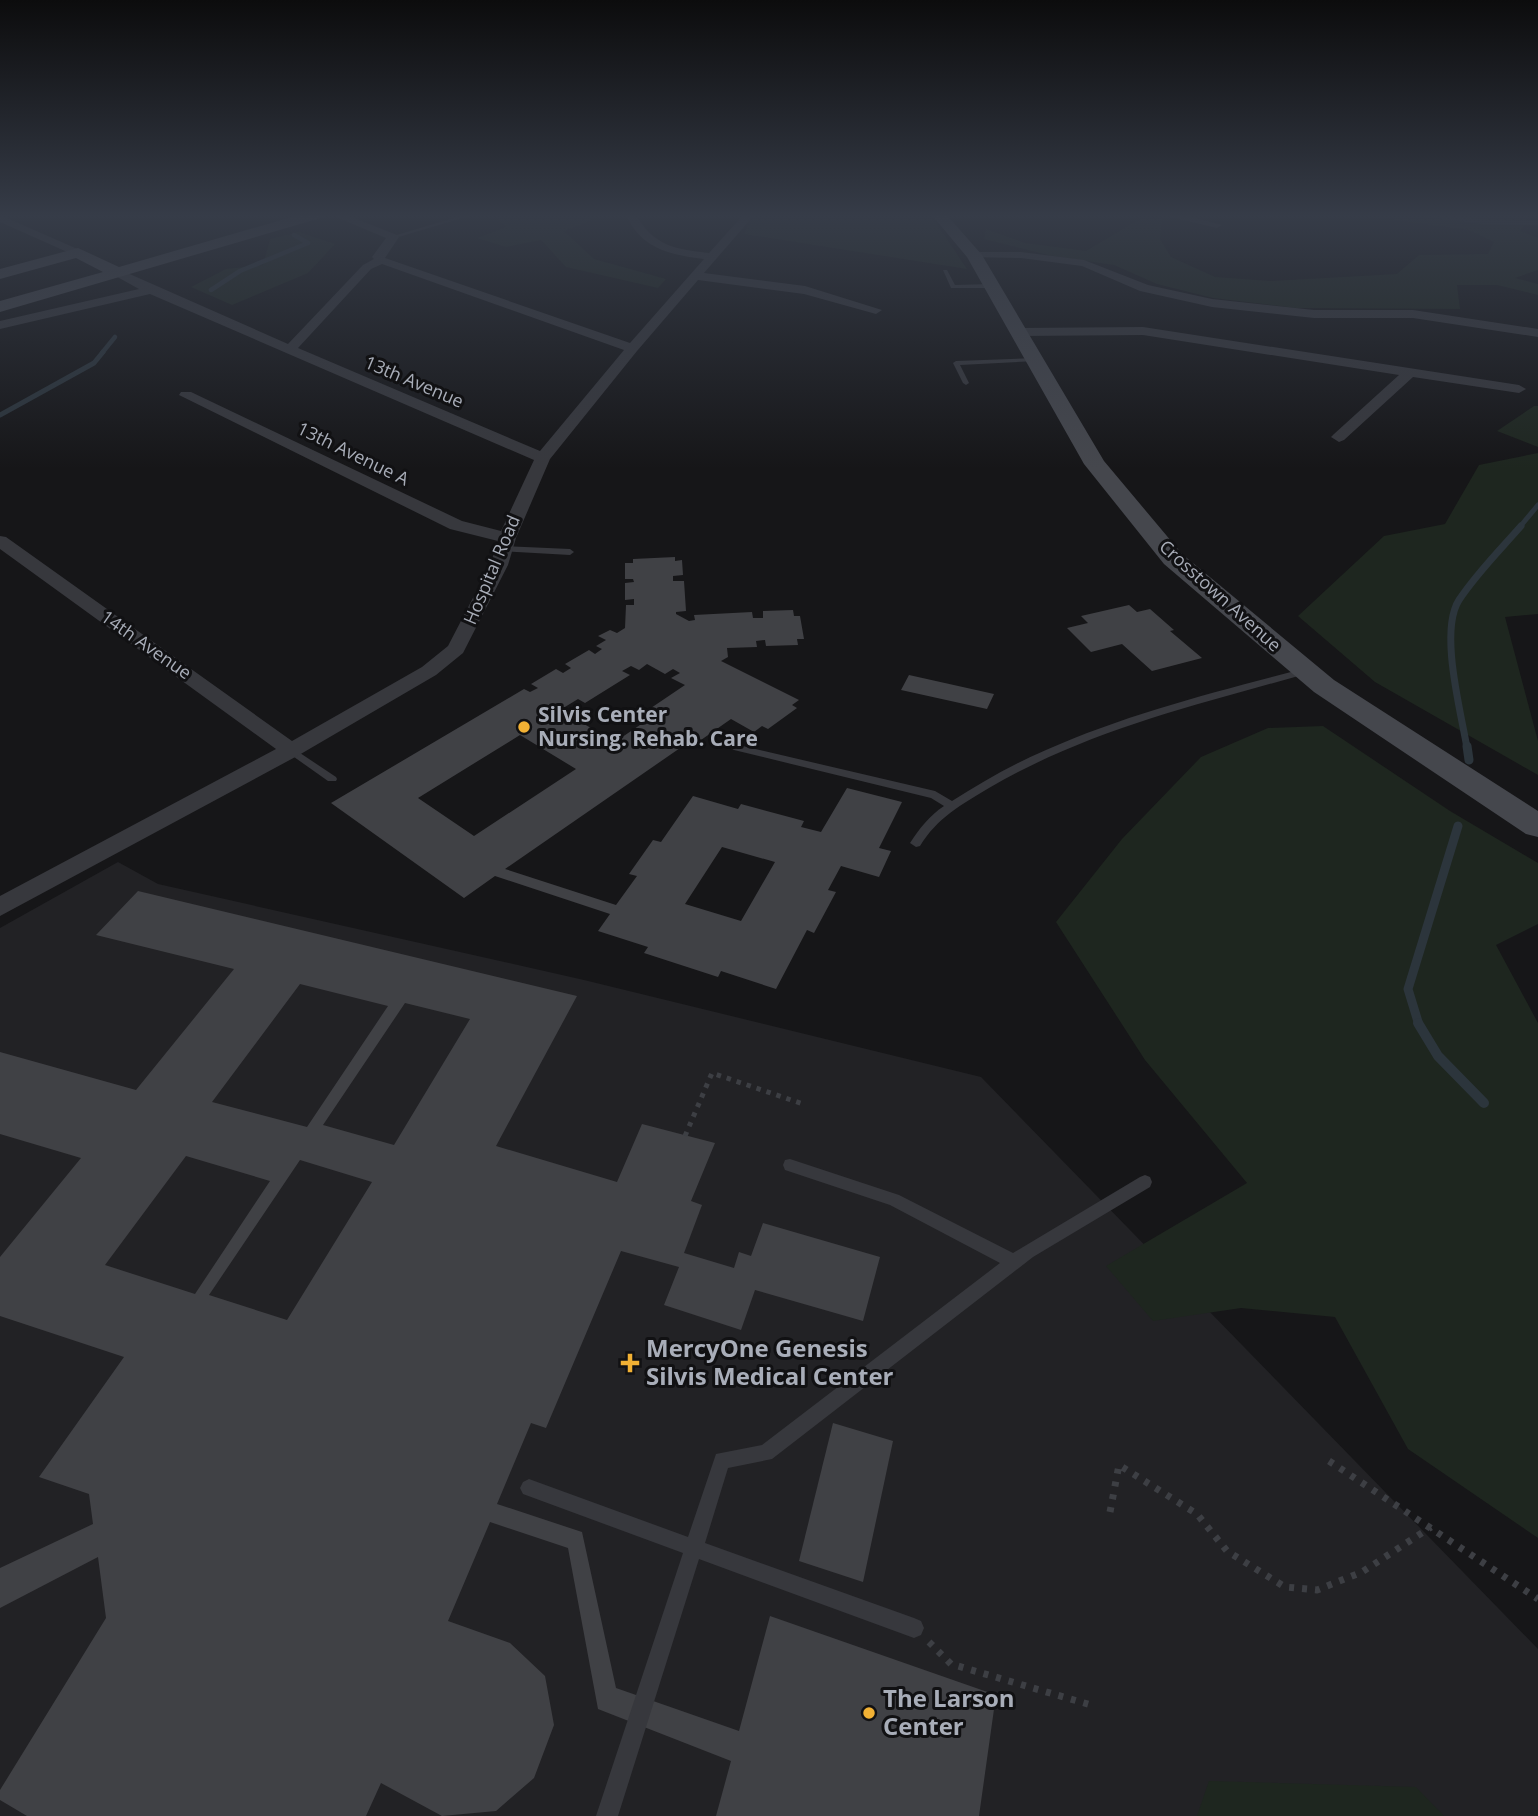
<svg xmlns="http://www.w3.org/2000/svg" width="1538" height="1816" font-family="'Open Sans',sans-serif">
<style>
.built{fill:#222225}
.green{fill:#1e261f}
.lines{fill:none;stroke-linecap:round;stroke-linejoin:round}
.stream-far4{stroke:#2c353c;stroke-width:4.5}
.stream-far3{stroke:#2c353c;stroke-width:5}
.stream-far2{stroke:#2c353c;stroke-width:7}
.stream-far1{stroke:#2c353c;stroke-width:9}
.stream{stroke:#2c353c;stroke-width:10}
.building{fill:#404145;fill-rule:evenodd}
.path-far1{stroke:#3d3f44;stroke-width:5;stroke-dasharray:4.5 6;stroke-linecap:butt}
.path{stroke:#3d3f44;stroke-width:7;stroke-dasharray:5 8;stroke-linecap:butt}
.lane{fill:#37383d;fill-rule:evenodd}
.street{fill:#37383d;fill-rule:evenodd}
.secondary{fill:#45474d;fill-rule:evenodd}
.poi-dot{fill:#f2b134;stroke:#111113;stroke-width:2.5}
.labels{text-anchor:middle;stroke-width:6;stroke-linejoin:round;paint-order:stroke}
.far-street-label{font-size:18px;fill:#a8adb8;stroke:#111113}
.poi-label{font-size:21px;font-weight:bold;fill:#a8adb8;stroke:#111113;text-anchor:start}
.near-poi-label{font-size:24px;font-weight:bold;fill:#a8adb8;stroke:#111113;text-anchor:start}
</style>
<rect width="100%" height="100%" fill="#161618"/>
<!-- built -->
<path class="built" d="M118 862 158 884 584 980 981 1077 1538 1649V1816H0V928Z"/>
<!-- green -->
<g class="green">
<path d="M493 214H590V221L564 231 594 259 666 279 658 288 566 267 541 240 506 247 477 238 506 227Z"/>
<path d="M754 214H930L967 269 744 234Z"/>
<path d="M1351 214 1463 216 1531 214 1520 231 1538 238V270L1515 278 1538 284V295L1497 285H1457L1460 309 1296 308 1213 298 1157 284 1114 265 1052 256 984 239 986 229 1025 243 1086 251 1143 217 1162 219 1160 239 1171 257 1215 277 1271 281 1397 274 1419 255 1488 254 1494 242 1469 230Z"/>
<path d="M299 232 335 244 308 273 232 305 191 287 226 269 263 265 270 239Z"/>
<path d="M1534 406H1538V447L1497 431Z"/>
<path d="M1538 453V614L1505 617 1538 741V775L1375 682 1298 616 1384 536 1445 524 1479 465Z"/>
<path d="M1323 726 1450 811 1538 863V924L1496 945 1538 1023V1538L1408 1449 1335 1317 1241 1308 1153 1321 1106 1266 1247 1183 1145 1060 1056 922 1122 839 1201 757 1268 728Z"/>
<path d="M1209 1781 1416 1787 1444 1816H1197Z"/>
</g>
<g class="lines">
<!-- stream-far4 -->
<g class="stream-far4">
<path d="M1425 214 1484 222 1538 223"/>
<path d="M211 290 240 271 308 243 294 235"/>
<path d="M102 353 115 337"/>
</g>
<!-- stream-far3 -->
<g class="stream-far3">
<path d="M0 415 94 363 103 352"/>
<path d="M1519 528 1538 505"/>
</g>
<!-- stream-far2 -->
<path class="stream-far2" d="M1467 748C1461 712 1439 631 1459 600 1476 574 1500 550 1521 526"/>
<!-- stream-far1 -->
<g class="stream-far1">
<path d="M1467 746 1469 760"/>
<path d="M1419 1025 1408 989 1458 826"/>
</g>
<!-- stream -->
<path class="stream" d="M1418 1023 1438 1056 1484 1103"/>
</g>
<!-- building -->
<g class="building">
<path d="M675 557V561L682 560 683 575 673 576V581H684L686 611 676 612V614L689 621 695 620 694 615 752 612 753 618H763V611L793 610 794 616H800L804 639H797L798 645 766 646 765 640 756 641 757 647 727 648 728 657 721 661 799 700 792 705 797 708 768 729 762 726 754 732 731 719 701 740 696 737 505 869 616 905 637 876 629 874 653 840 661 842 693 796 738 809 741 804 804 821 801 827 821 832 847 788 902 802 879 848 891 851 879 877 841 866 828 890 836 892 814 933 807 930 776 989 721 971 718 977 644 953 648 947 598 931 610 914 495 876 464 898 331 803 524 689 530 692 538 688 531 684 556 669 563 673 571 668 565 664 589 650 595 654 602 649 596 646 606 640 598 636 610 630 617 633 625 628 626 605H634V599L625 600V583L634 582 633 579H625V563H633V559ZM647 664 665 674 673 669 680 673 671 678 685 685 648 710 656 714 615 742 560 710 578 699 585 703 630 675 622 671 631 666 639 670ZM520 735 576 769 474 836 418 798ZM722 847 775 862 741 921 685 904Z"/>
<path d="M1129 605 1137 612 1150 609 1174 630 1170 631 1202 658 1152 671 1122 644 1091 652 1067 628 1088 623 1081 616Z"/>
<path d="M909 675 994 694 987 709 901 690Z"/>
<path d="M138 891 577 996 496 1146 617 1182 642 1124 715 1143 691 1201 702 1205 684 1253 734 1268 739 1252 751 1256 763 1223 880 1257 863 1321 755 1290 741 1330 664 1305 679 1267 621 1251 546 1428 531 1423 497 1504 582 1532 616 1688 739 1731 770 1616 996 1695 979 1816H716L731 1761 598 1709 568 1548 490 1522 448 1621 510 1643 545 1676 554 1725 534 1778 496 1811 442 1816 381 1783 366 1816H27L0 1800V1790L106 1618 98 1557 0 1608V1568L93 1524 89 1494 39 1477 124 1357 0 1316V1257L81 1158 0 1134V1052L136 1090 234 969 96 935ZM300 984 388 1006 307 1127 212 1102ZM405 1003 470 1019 394 1145 323 1125ZM186 1156 270 1181 195 1294 105 1265ZM300 1160 372 1182 287 1320 209 1295Z"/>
<path d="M833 1423 893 1441 863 1582 799 1561Z"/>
</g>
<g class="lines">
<!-- path-far1 -->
<path class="path-far1" d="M685 1136 712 1073 803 1104"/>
<!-- path -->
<g class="path">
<path d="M1329 1461 1538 1599"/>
<path d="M1110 1512 1119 1465 1197 1514 1227 1551 1285 1587 1317 1590 1362 1572 1431 1527"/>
<path d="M929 1642 951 1664 1091 1705"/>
</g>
<!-- lane -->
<g class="lane">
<path d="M467 214H476L395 238 390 237Z"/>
<path d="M943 270H947L955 285 992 284 995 286 992 288H951Z"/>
<path d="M1035 358 1038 360 1037 361 960 365 969 383 966 385 963 383 953 363 956 361Z"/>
<path d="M504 546 570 549 574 552 570 555 501 551V547Z"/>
<path d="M1306 668 1309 669V673C1200 704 1088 730 989 788 962 804 937 818 920 846L916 847 910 843C920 828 929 816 944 806L931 798 734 750 729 747 734 744 935 791 952 801C982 782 1013 764 1046 750 1129 713 1219 691 1306 668Z"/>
<path d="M291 747 336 777 337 779 336 781H328L287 752 286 750Z"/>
<path d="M790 1159 899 1195 1013 1253 1140 1177 1145 1175 1150 1177 1152 1182 1150 1187 1033 1257 772 1459 728 1468 705 1543 914 1618 921 1621 924 1628 921 1635 914 1638 699 1559 618 1816H596L683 1553 523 1494 520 1488 523 1482 529 1479 688 1537 716 1454 762 1445 1000 1263 890 1205 785 1170 783 1165 785 1160Z"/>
</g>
<!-- street -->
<g class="street">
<path d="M329 214H344L397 235 399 237 385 258 630 343 704 259C671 255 642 249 627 217L630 214 636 215C654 246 675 249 709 253L744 214H755L704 273 805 286 882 310 876 314 804 294 698 280 637 351 550 459 516 538 508 565 463 653 436 675 299 755 0 916V896L276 749 0 549V536L6 537 292 741 422 667 448 646 490 565 498 541 450 529 179 395 181 392H191L462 521 501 531 534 460 150 294 0 329V321L139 289 112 274V270L116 268 288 344 363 265 374 259 372 257 386 238ZM382 264 624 350 540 451 298 348 371 269Z"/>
<path d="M1158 214H1180L1222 225 1217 228Z"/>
<path d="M0 215 82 251 84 253 74 255 0 222Z"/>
<path d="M974 252H1021L1084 260 1148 285 1212 299 1314 310H1413L1538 329V337L1413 318H1314L1212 307 1140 291 1082 266 1021 258 970 257 968 255Z"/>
<path d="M1143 327 1519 385 1526 389 1519 393 1413 377 1344 440 1339 442 1331 437 1334 434 1399 375 1143 335 1019 336 1013 332 1019 328Z"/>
</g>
<!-- secondary -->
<g class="secondary">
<path d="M302 214H326L324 217 0 312V301L103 272 76 258 0 279V269L78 248 119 267Z"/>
<path d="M931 214H946L982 255 1104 461 1182 554 1334 680 1538 811V837L1526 834 1314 692 1164 564 1084 464 967 257Z"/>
</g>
</g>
<!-- sky -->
<linearGradient id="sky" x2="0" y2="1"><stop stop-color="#0c0c0d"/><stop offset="0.46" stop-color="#363c48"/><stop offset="1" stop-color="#363c48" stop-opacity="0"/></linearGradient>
<rect width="1538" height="469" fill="url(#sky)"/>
<!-- markers -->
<g class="poi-dot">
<circle cx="524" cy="727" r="7"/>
<path d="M626.5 1352.5h7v7h7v7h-7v7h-7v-7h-7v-7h7z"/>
<circle cx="869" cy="1713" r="7"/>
</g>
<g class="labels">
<!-- far-street labels -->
<g class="far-street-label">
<text transform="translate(414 382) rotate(23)" y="6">13th Avenue</text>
<text transform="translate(353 454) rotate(26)" y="6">13th Avenue A</text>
<text transform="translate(492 570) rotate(-67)" y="6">Hospital Road</text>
<text transform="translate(1220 596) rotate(42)" y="6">Crosstown Avenue</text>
<text transform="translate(146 645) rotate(35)" y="6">14th Avenue</text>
</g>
<!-- poi labels -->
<g class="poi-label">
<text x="538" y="722">Silvis Center<tspan x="538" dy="24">Nursing. Rehab. Care</tspan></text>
</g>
<!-- near-poi labels -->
<g class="near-poi-label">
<text x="646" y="1357">MercyOne Genesis<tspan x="646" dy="28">Silvis Medical Center</tspan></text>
<text x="883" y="1707">The Larson<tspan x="883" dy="28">Center</tspan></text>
</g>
</g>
</svg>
